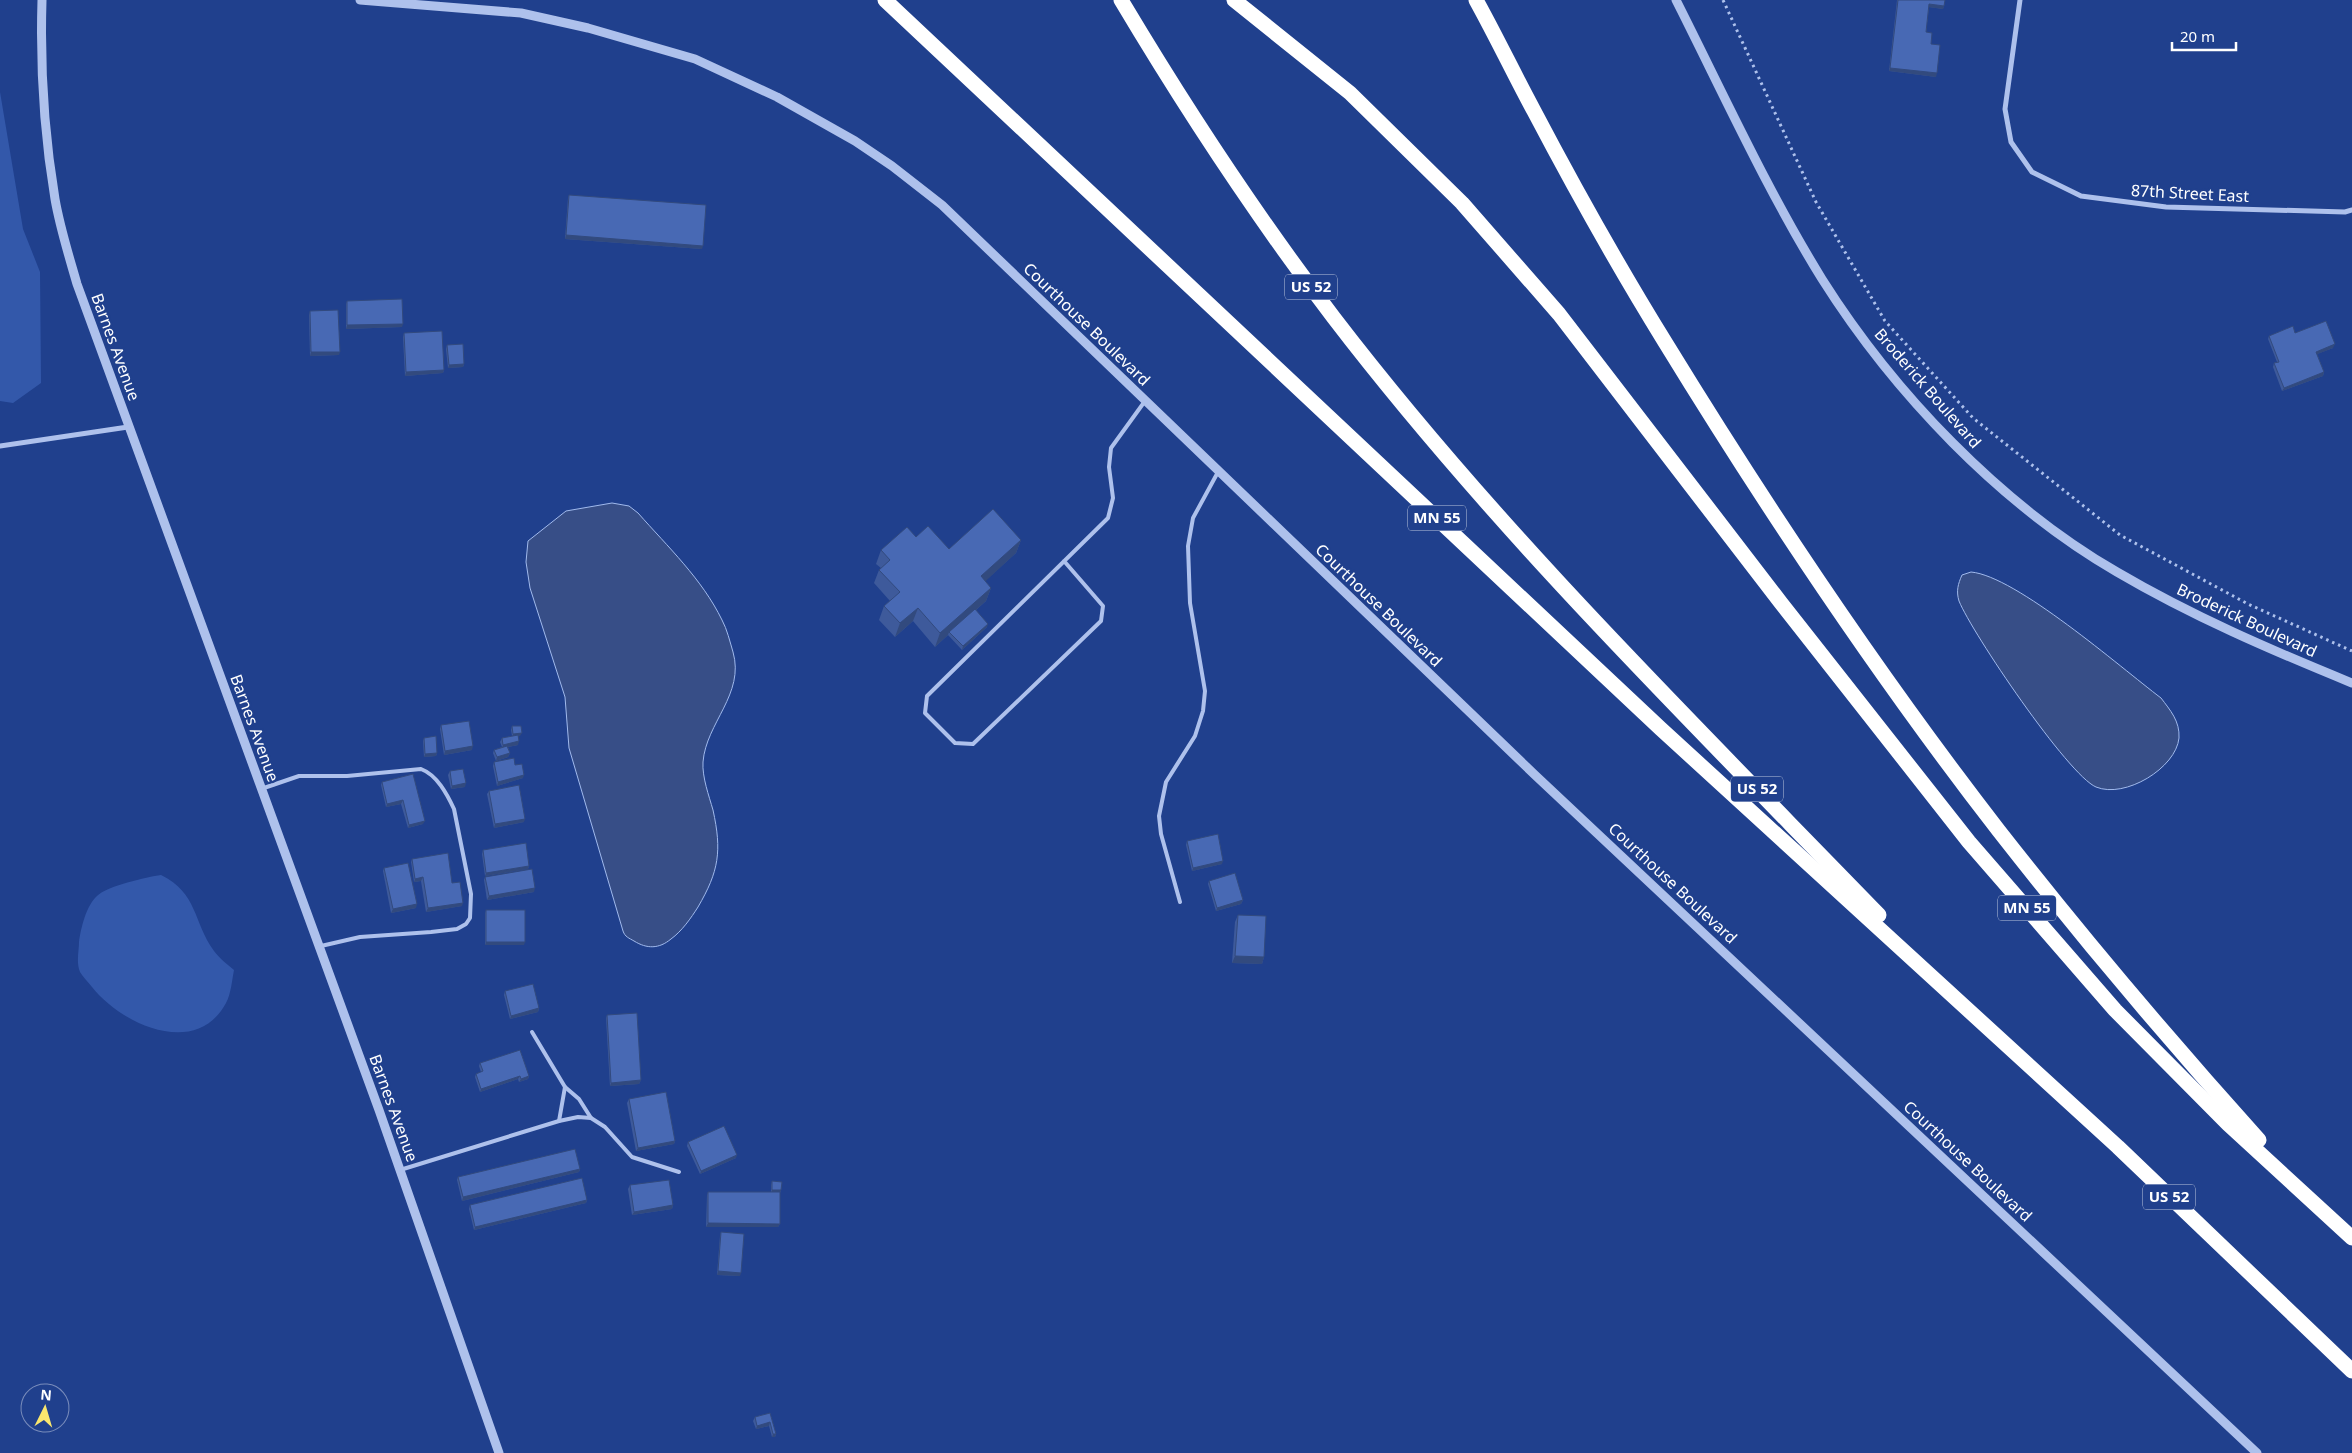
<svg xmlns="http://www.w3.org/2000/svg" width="2352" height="1453" font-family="'Noto Sans',sans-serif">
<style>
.green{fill:#3358aa}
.water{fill:#374e87;stroke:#a1baed}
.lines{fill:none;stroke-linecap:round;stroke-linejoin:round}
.path{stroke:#aec1ec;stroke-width:3;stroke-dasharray:2.5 4;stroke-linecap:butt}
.service{stroke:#aec1ec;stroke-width:4}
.minor{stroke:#aec1ec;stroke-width:5}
.tertiary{stroke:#aec1ec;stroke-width:9}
.motorway{stroke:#fff;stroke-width:15}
.wall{fill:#3e5a9b}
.shaded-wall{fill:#324a7e}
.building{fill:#4869b4;stroke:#324a7e}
.labels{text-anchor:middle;stroke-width:4.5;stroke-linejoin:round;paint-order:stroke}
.shield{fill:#20408d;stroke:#bcc6dd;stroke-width:1}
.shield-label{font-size:15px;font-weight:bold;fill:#fff}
.street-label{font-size:16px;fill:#fff;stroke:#20408d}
</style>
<rect width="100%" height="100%" fill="#20408d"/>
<!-- green -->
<g class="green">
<path d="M0 92 23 229 40 272 41 383 13 403 0 401Z"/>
<path d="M161 875C198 893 193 922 214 951 219 958 227 964 234 970 232 980 231 994 226 1003 196 1059 121 1024 92 987 88 982 83 977 80 972 76 962 79 951 79 942 81 928 86 906 97 896 107 886 147 877 161 875Z"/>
</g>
<!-- water -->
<g class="water">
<path d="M612 503 629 506 638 513C668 547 702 579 722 620 727 629 730 642 733 652 745 694 706 723 703 762 702 777 709 796 713 810 722 851 719 871 698 907 691 918 682 931 671 939 659 949 647 949 634 941 629 938 625 937 623 931L569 748 565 697 530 588 526 562 528 541 566 511Z"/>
<path d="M1971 572C2016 576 2120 667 2161 698 2170 710 2180 721 2179 738 2176 768 2125 799 2096 787 2068 775 1972 633 1959 601 1956 591 1958 584 1962 575Z"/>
</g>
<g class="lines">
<!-- path -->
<path class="path" d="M1723 0 1816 202 1885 321 1973 418 2120 535 2248 604 2352 651"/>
<!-- service -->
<g class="service">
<path d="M1064 561 1103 606 1101 621 973 744 955 743 925 713 927 696 1108 518 1113 498 1109 467 1111 448 1145 401"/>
<path d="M261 789 299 776H347L421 769C437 775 447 794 454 809L471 894 470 918 466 924 457 929 431 932 360 937 321 946"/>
<path d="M1180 902 1161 834 1159 816 1166 782 1195 736 1203 711 1205 691 1190 603 1188 546 1193 518 1218 472"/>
<path d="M532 1032 565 1087 559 1121"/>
<path d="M565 1087 579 1099 591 1118"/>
<path d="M400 1170 559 1121 578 1117 591 1118 605 1127 632 1157 679 1172"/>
</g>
<!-- minor -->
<g class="minor">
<path d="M2020 0 2005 109 2011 142 2032 172 2081 196 2166 207 2345 212 2352 210"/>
<path d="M0 446 128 427"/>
</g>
<!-- tertiary -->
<g class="tertiary">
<path d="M42 0C40 66 44 133 55 199 60 228 69 256 77 284L379 1110 499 1453"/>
<path d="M360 0 521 13 588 28 695 59 777 97 855 141 892 166 942 205 1535 775 2257 1453"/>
<path d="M1676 0C1723 93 1767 190 1822 279 1894 393 2000 504 2117 572 2192 616 2271 650 2352 683"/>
</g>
<!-- motorway -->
<g class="motorway">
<path d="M885 0 1661 729 2118 1147 2352 1371"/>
<path d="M1121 0C1186 109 1257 217 1334 318 1498 532 1692 722 1879 915"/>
<path d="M1234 0 1350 93 1462 203 1559 314 1781 603 1969 842 2115 1010 2228 1124 2352 1238"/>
<path d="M1476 0C1496 36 1514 74 1534 111 1575 189 1618 266 1665 342 1768 510 1878 675 1999 831 2082 937 2169 1040 2259 1140"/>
</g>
</g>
<!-- wall -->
<g class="wall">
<path d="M1897 0H1945L1943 9 1929 7 1926 32 1931 44 1936 77 1889 71Z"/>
<path d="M569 195 702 249 565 239 568 198Z"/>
<path d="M347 301 402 327 346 329V304Z"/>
<path d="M310 311 339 355 310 356 309 315Z"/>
<path d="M404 333 444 370 443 373 405 376 403 337Z"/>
<path d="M2295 333 2333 348 2317 354 2324 372 2323 376 2282 391 2273 367 2274 363 2277 362 2268 339 2269 336Z"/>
<path d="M447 345 464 364 463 367 448 368 446 349Z"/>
<path d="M916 537 949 549 1021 540 1016 553 985 581 991 588 986 601 976 610 987 627 962 650 948 635 935 647 913 621 895 637 879 620 884 606 890 601 874 583 879 570 881 568 876 564 881 550Z"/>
<path d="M441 725 472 750 444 755 440 729Z"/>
<path d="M512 726 520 736H518V745L508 747 510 753 508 757 496 761 493 753 494 750 502 747 500 742 502 738 512 736 511 730Z"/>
<path d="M424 738 437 753 436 756 424 757 423 741Z"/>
<path d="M494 762 515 765 523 778 497 786 493 766Z"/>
<path d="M450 771 465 787 451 789 448 775Z"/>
<path d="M413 774 423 824 408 828 401 804 386 807 381 785 382 782Z"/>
<path d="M489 791 524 822 494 828 487 794Z"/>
<path d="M1187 841 1222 864 1192 871 1186 845Z"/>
<path d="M483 850 529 866 528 869 485 876 482 854Z"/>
<path d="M412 859 452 883 462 906 426 912 421 881 414 882 411 862Z"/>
<path d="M384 868 416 908 391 913 383 871Z"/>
<path d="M485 877 534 892 487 900 484 880Z"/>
<path d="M1209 881 1243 900 1241 904 1216 911 1208 884Z"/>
<path d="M486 910 524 945H485V913Z"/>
<path d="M1238 915 1264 957 1262 964 1232 963 1235 922Z"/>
<path d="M505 991 539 1008 538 1012 510 1019 504 995Z"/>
<path d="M607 1015 641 1080 639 1084 610 1086 606 1018Z"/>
<path d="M480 1063 529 1076 528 1079 519 1082 518 1079 480 1092 475 1077 476 1074 481 1072 479 1066Z"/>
<path d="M629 1099 675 1141 674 1144 636 1151 627 1103Z"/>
<path d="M688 1142 736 1158 700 1174 687 1146Z"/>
<path d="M580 1169 579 1172 462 1201 457 1180 458 1177Z"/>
<path d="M772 1181 781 1190 780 1193V1224L778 1227H706L707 1195 708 1192H771V1185Z"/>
<path d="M630 1185 673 1205 672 1209 632 1215 628 1189Z"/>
<path d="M587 1200 586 1203 474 1230 469 1209 470 1205Z"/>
<path d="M721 1232 740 1276 717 1275 720 1236Z"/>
<path d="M770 1413 776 1434 775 1437H772L769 1426 756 1429 753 1421 755 1417Z"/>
</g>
<!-- shaded-wall -->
<g class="shaded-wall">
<path d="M1929 4 1944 6 1943 9 1928 7Z"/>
<path d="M1890 68 1937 73 1936 77 1889 71Z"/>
<path d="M566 235 703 246 702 249 565 239Z"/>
<path d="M403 324 402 327 346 329 347 325Z"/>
<path d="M2335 344 2333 348 2315 355 2316 352Z"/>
<path d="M311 352H340L339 355 310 356Z"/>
<path d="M464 364 463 367 448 368 449 365Z"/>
<path d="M444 370 443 373 405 376 406 372Z"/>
<path d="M2324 372 2323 376 2282 391 2284 388Z"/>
<path d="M1021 540 1016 553 976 590 981 576Z"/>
<path d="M991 588 986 601 950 633 949 632 948 635 935 647 940 633Z"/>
<path d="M918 608 913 621 895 637 900 623Z"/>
<path d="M988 624 987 627 962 650 963 646Z"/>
<path d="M522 733 520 736 512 737 513 734Z"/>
<path d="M519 741 518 745 502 748 503 745Z"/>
<path d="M473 746 472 750 444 755 445 751Z"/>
<path d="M437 753 436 756 424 757 425 754Z"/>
<path d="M510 753 508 757 496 761 497 757Z"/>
<path d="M524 775 523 778 497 786 498 782Z"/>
<path d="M466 783 465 787 451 789 452 786Z"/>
<path d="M403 800 401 804 386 807 387 804Z"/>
<path d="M525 819 524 822 494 828 495 824Z"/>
<path d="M425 821 423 824 408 828 409 825Z"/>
<path d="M1223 861 1222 864 1192 871 1193 868Z"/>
<path d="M529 866 528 869 485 876 486 873Z"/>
<path d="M423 877 421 881 414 882 415 879Z"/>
<path d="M535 888 534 892 487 900 489 896Z"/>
<path d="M1243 900 1241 904 1216 911 1217 908Z"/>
<path d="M463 903 462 906 426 912 428 908Z"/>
<path d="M417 904 416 908 391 913 393 909Z"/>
<path d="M486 942H525L524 945H485Z"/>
<path d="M1235 956 1264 957 1262 964 1232 963Z"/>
<path d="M539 1008 538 1012 510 1019 511 1016Z"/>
<path d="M520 1076 518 1079 480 1092 481 1089Z"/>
<path d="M529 1076 528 1079 519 1082 521 1079Z"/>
<path d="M641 1080 639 1084 610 1086 611 1083Z"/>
<path d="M675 1141 674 1144 636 1151 638 1148Z"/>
<path d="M737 1155 736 1158 700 1174 701 1171Z"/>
<path d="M580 1169 579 1172 462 1201 463 1197Z"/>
<path d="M772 1190H781L780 1193H771Z"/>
<path d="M587 1200 586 1203 474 1230 475 1227Z"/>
<path d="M673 1205 672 1209 632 1215 634 1212Z"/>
<path d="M708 1223 780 1224 778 1227H706Z"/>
<path d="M718 1271 741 1273 740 1276 717 1275Z"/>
<path d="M770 1422 769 1426 756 1429 757 1426Z"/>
<path d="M773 1434H776L775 1437H772Z"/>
</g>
<!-- building -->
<g class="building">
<path d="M1898 0H1945L1944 6 1929 4 1926 32 1932 33 1931 44 1940 45 1937 73 1890 68Z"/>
<path d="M569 195 706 205 703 246 566 235Z"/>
<path d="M402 299 403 324 347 325V301Z"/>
<path d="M338 310 340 352H311L310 311Z"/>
<path d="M2326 321 2335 344 2316 352 2324 372 2284 388 2274 363 2279 362 2269 336 2293 326 2295 333Z"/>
<path d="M442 331 444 370 406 372 404 333Z"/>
<path d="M463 344 464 364 449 365 447 345Z"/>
<path d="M993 509 1021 540 981 576 991 588 940 633 918 608 900 623 884 606 900 592 879 570 890 560 881 550 907 527 916 537 928 526 949 549Z"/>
<path d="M975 609 988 624 963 646 949 632Z"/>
<path d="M469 721 473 746 445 751 441 725Z"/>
<path d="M512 726H521L522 733 513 734Z"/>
<path d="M518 735 519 741 503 745 502 738Z"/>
<path d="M436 736 437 753 425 754 424 738Z"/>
<path d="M507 746 510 753 497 757 494 750Z"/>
<path d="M514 758 515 765 522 764 524 775 498 782 494 762Z"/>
<path d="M463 769 466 783 452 786 450 771Z"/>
<path d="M413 774 425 821 409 825 403 800 387 804 382 782Z"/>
<path d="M519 785 525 819 495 824 489 791Z"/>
<path d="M1218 834 1223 861 1193 868 1187 841Z"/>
<path d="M526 843 529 866 486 873 483 850Z"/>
<path d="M448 853 452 883 460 882 463 903 428 908 423 877 415 879 412 859Z"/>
<path d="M408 863 417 904 393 909 384 868Z"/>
<path d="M532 869 535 888 489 896 485 877Z"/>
<path d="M1235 873 1243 900 1217 908 1209 881Z"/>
<rect x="486" y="910" width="39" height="32"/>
<path d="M1238 915 1266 916 1264 957 1235 956Z"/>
<path d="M533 984 539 1008 511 1016 505 991Z"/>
<path d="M637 1013 641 1080 611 1083 607 1015Z"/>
<path d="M520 1050 529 1076 521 1079 520 1076 481 1089 476 1074 483 1071 480 1063Z"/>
<path d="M666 1092 675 1141 638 1148 629 1099Z"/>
<path d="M724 1126 737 1155 701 1171 688 1142Z"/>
<path d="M575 1149 580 1169 463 1197 458 1177Z"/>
<path d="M582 1178 587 1200 475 1227 470 1205Z"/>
<path d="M669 1180 673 1205 634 1212 630 1185Z"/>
<path d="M772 1181 782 1182 781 1190H772Z"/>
<path d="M708 1192H780V1224L708 1223Z"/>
<path d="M721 1232 744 1234 741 1273 718 1271Z"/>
<path d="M770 1413 776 1434H773L770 1422 757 1426 755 1417Z"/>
</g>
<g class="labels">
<!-- shield labels -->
<g class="shield">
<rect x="1285" y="274.5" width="52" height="25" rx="4"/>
<rect x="1408" y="505.5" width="58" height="25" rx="4"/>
<rect x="1731" y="776.5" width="52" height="25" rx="4"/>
<rect x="1998" y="895.5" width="58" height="25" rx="4"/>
<rect x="2143" y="1184.5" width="52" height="25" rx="4"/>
</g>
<g class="shield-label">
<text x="1311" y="292">US 52</text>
<text x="1437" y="523">MN 55</text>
<text x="1757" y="794">US 52</text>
<text x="2027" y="913">MN 55</text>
<text x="2169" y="1202">US 52</text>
</g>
<!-- street labels -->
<g class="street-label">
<text transform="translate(2190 193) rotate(3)" y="6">87th Street East</text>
<text transform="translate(1087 324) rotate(44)" y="6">Courthouse Boulevard</text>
<text transform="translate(116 347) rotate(70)" y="6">Barnes Avenue</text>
<text transform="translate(1928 388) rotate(49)" y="6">Broderick Boulevard</text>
<text transform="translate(1379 605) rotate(44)" y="6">Courthouse Boulevard</text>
<text transform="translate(2247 620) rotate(25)" y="6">Broderick Boulevard</text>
<text transform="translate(255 728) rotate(70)" y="6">Barnes Avenue</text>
<text transform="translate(1673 883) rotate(43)" y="6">Courthouse Boulevard</text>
<text transform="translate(394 1108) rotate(70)" y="6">Barnes Avenue</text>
<text transform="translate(1968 1161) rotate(43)" y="6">Courthouse Boulevard</text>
</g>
</g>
<!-- north arrow -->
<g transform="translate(45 1408) rotate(5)"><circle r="24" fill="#20408d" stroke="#798cbb"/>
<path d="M0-4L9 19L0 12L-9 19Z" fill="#f9e66e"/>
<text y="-8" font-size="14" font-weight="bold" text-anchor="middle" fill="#ffffff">N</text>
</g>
<!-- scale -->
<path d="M2172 42v8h64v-8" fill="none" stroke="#ffffff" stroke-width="2.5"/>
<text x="2180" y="42" font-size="15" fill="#ffffff" stroke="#20408d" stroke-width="4" paint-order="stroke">20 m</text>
</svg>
